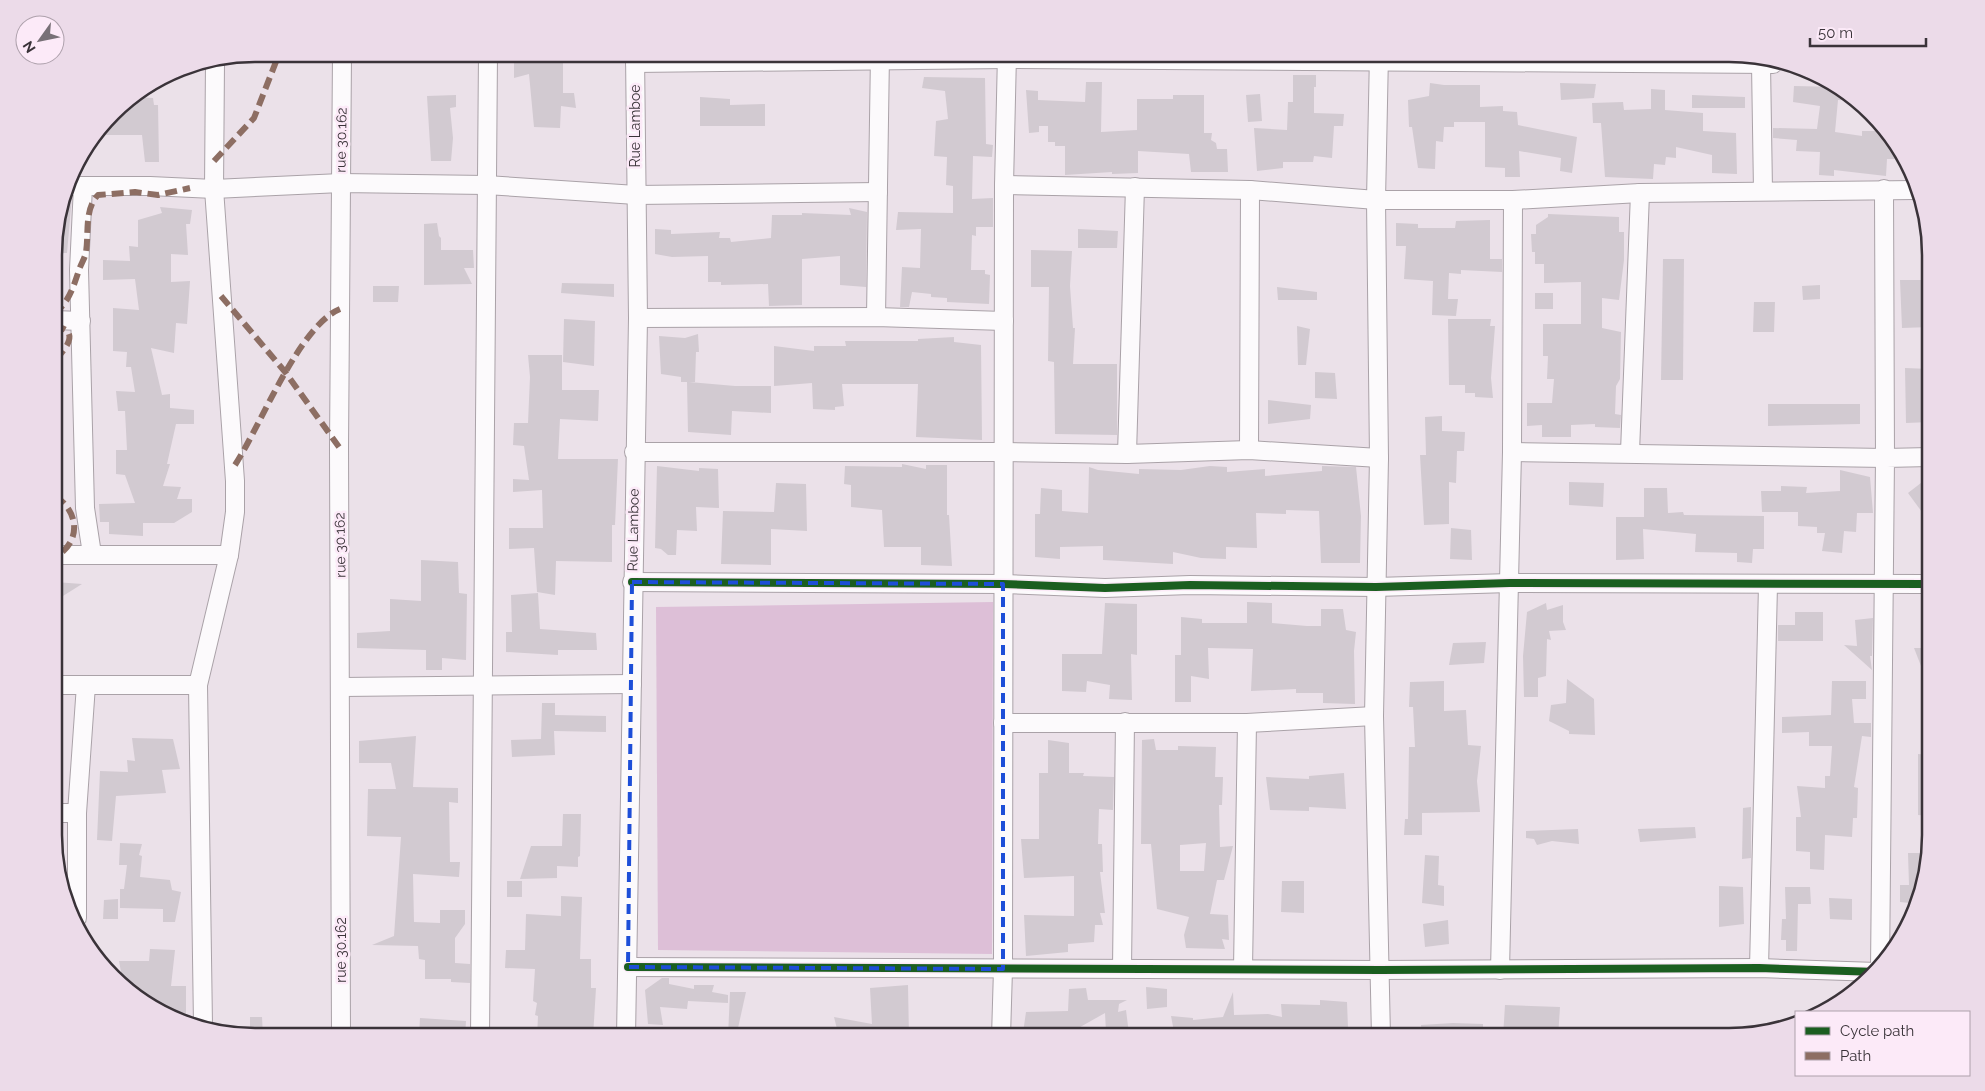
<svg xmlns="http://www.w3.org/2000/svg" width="1985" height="1091" font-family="Raleway,sans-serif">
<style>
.green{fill:#ddbfd7}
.building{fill:#d2cad1;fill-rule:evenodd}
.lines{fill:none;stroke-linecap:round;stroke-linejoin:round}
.street-casing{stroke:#aaa2a8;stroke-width:20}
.street{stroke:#fcfafc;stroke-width:18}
.quiet{stroke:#8d6e63;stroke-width:6;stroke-dasharray:12 6;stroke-linecap:butt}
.cycleway-casing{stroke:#fceaf8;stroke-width:11}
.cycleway{stroke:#1b5e20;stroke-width:8}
.marked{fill:none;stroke:#1d4ed8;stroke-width:4;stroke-dasharray:10 6;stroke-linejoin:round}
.labels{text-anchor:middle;stroke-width:5;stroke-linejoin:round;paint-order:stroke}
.street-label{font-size:14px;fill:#3a3339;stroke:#fceaf8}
.rim{fill:none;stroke:#3a3339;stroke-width:2.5}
</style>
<rect width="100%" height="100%" fill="#ebe1e9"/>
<!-- green -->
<path class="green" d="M993 602 992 954 658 950 656 607Z"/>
<!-- building -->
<g class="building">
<path d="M563 58V93H574L576 108 561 106 560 128 534 127 529 74 514 78V61Z"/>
<path d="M1293 75H1316V87H1314V113L1344 114 1343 126H1334L1332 158 1314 156 1313 162H1283V168L1257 171 1254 128 1287 130 1288 102H1293Z"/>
<path d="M924 77 985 78 986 144 993 145 992 157 973 156 972 199 993 198V227H976V236L972 235 971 270H985V274L990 275 989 304 947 302V298L931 297V294L912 292 909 307H900L902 267 920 268 921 229 896 230 898 212 953 213V186L946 185 947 157 934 156 936 121 948 119 945 91 922 88Z"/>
<path d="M1086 82H1102L1101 132 1137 130V99H1173V95H1204V133H1212L1211 140 1216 143 1217 149H1227L1228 172H1191L1189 154 1138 151V173L1112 174V172L1065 175V146H1055V142H1048V126H1039V132L1029 133 1026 90 1038 91V100L1085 102Z"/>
<path d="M1430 83 1444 85H1480V107L1503 106V111L1517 112 1518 125 1577 137 1572 173 1560 171 1561 158 1519 151 1520 177H1505V168L1485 167V122H1454V127H1444L1443 142 1436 141 1435 169 1418 168 1412 127H1409L1408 100 1429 96Z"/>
<path d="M1560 83 1596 84 1594 98 1561 100Z"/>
<path d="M1794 86 1838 87 1859 101 1838 100 1835 132 1862 136V131H1886L1898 146V159H1887L1886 176 1834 170V176L1819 175 1820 152 1796 151 1797 140 1773 138V128L1817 129 1820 106 1793 102Z"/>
<path d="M1651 89 1665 90V110L1703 113V131L1736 133 1737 174 1712 173V155L1676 147V158L1666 157 1665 165 1654 164 1653 179 1605 177 1601 123H1593L1592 103 1623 102 1624 110 1651 109Z"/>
<path d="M1260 94 1262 121 1248 122 1246 95Z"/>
<path d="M456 95V107L450 108 453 138 451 161H431L427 96Z"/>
<path d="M1692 95 1745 97V108H1692Z"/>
<path d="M133 97 153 98 154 105H158L159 162H145L142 135H106V125L122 105Z"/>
<path d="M700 97 730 99V105L765 104V126H700Z"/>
<path d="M67 196 72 197 67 253H54V242Z"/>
<path d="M160 207 192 210 190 224H186L188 255 171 254V282L190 281 187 324 176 323 174 353 151 348 162 395 170 394V408L194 410V424H176L167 464H170L163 486 181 487 177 499H192V512L174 523H143V536L109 534V522H100L99 504 135 503 125 475 116 474V450H127L125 411H118L116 391 135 392 131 367H126L127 352 113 351V308L139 310 135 279 103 280V260L130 261 129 246 138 247V220L162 213Z"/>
<path d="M849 208 867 212 866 287 840 285V256L802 259V305L769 306 768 284 721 285V282H708V256L672 257 655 254V229L671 230V234L720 232 719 238H730L731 242 771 238 772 215H802V213L851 215Z"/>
<path d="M1548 214 1619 217V232H1624V260L1619 300 1602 298V328L1621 332 1620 379 1616 386 1615 414 1621 415 1620 428 1595 427V424L1571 425V437H1542V425L1527 426V403H1552L1554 379H1547L1548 356H1543V324H1581V282L1544 283V264H1535V252H1532L1531 234H1536V225L1548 217Z"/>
<path d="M1490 220V259H1502V272L1461 270V274L1449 273 1448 299H1458L1456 316 1432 315 1433 281 1404 279 1406 246H1396V223L1418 224V228H1455L1456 221Z"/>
<path d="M437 223 439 236 441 238V250H473L474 268H464L472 284 424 285V224Z"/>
<path d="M1078 229 1118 231 1117 248H1078Z"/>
<path d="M1031 250 1072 251 1070 286 1073 328H1075L1073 364H1117V435L1055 434 1054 362 1048 361 1049 287H1031Z"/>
<path d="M1663 259H1684L1683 380H1661Z"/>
<path d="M1900 280H1924V289H1930V327L1902 328Z"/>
<path d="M562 283 614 284V297L561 293Z"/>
<path d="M1820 285V299L1803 300 1802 286Z"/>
<path d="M373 286H399L398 302H373Z"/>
<path d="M1277 287 1317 292V300H1278Z"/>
<rect x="1535" y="293" width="18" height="16"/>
<path d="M1754 302H1775L1774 332H1753Z"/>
<path d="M564 319 595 321 594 366 563 362Z"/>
<path d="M1448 319H1491L1490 326H1495L1491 378 1493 398 1475 397V393H1465V385H1449Z"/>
<path d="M1297 326 1310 329 1306 365H1298Z"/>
<path d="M698 334 699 352H696L695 382H689L735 386H771V413L732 411 731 435 688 432 687 382H681V377L661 374 659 336 685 338Z"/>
<path d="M954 337V342L981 345 982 440 916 437 918 384H842L844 406 835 407V410L813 409 812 383 774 386V346L814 351V346H846L845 341H918V339Z"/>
<path d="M528 355H562V390H599L598 421 560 419 558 459H618L615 525H612V562L556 561 555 595 537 592 534 548 509 549V528H543L542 490 513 492V479L529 480 524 446 513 445 514 423H528L530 377Z"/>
<path d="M1905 368 1930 369V422L1906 423Z"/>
<path d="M1315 372 1335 373 1337 399 1315 398Z"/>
<path d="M1268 400 1311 405 1310 419 1268 424Z"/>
<path d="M1768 404H1860V424L1768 426Z"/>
<path d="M1442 416V431L1465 432 1464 451H1457L1456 483 1449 482V524L1424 525 1420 455H1426L1425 417Z"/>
<path d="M902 464 926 469V465H947V515H949L952 566 921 565V547H884L882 510 851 507V485L844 484 845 466 902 467Z"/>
<path d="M657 466 699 471V468L718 469 719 508 696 507 697 531 677 530 676 555H668L661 549 655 548Z"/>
<path d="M1210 466 1227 467V472L1265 469V476L1322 471V466L1356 467 1361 516 1360 563H1321L1319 511 1286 510V514L1256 513 1257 548 1226 547V559L1201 558 1173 552V564L1103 560V546L1060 547V559L1035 557V514H1040L1041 488 1062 490V511L1088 513 1089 467 1098 470 1139 474V469L1181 470Z"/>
<path d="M1840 470 1870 477 1873 513H1857L1856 532 1844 531 1842 553 1822 551 1825 533H1817V527L1798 526V512H1762L1761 491H1781V486L1807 487 1806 493 1840 491Z"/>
<path d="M1930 476V523L1908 493Z"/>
<path d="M1569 482 1604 483 1603 507 1569 505Z"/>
<path d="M776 483 806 484 807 531 771 529V565L721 564 723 511 774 512Z"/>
<path d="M1644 488H1667L1668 513 1683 512 1684 515 1764 516V549H1753L1752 563 1737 562V553L1695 552 1696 534 1643 529 1644 559 1616 560V517H1644Z"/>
<path d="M1451 528 1471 530 1472 560 1450 559Z"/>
<path d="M421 560 458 562 459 593 467 594 466 660 442 658V670H426V650L357 648V633L390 631V599L421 601Z"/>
<path d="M55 582 82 584 55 601Z"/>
<path d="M538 593 540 629 596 633 597 650H558V655L506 652V632H512L511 595Z"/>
<path d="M1247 602 1272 603V623L1307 626H1321V609H1343L1346 630 1356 632 1354 651 1355 704 1323 703V693H1296V689L1251 691 1253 649 1208 648 1209 679 1191 676V702H1175V655H1181V617L1202 619V623H1247Z"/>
<path d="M1105 603 1137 604V655L1131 654 1132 700 1109 699 1110 685 1087 681 1086 692 1062 691V654H1102Z"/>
<path d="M1546 603 1547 610 1563 605V622L1566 630 1549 631 1551 640 1547 639 1546 676 1538 678V697H1524L1523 656 1527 612Z"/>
<path d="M1795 612H1823V641H1778V625H1795Z"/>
<path d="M1873 618 1872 656H1870L1872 670 1844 645 1857 646 1855 620Z"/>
<path d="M1486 642 1484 663 1449 665 1453 643Z"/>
<path d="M1914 648H1931V688L1930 689Z"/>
<path d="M1567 679 1594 699 1595 735 1569 734V731L1549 721 1551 705 1566 703Z"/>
<path d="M1444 681V711L1466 710 1468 745 1481 746 1477 781 1480 812 1422 813V835H1404L1405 819H1408L1409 747H1415L1413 707H1409L1410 682Z"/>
<path d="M1832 681H1866V699H1852L1854 723H1871V737L1862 736 1854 787 1858 788 1857 818H1853L1852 837 1825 835 1824 870 1810 869V852L1796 851V817H1801L1797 786 1825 788V776H1830L1832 746H1809V732L1782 733V717L1831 715Z"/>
<path d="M542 703H555V715L606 716V732L554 731 555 755 512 757 511 740 541 739Z"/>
<path d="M416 736 413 787 458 788V803L449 802 450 862H460L459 877 413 874 414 922 440 923V910H465V924L455 938V963L470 964V983L451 982V979H425V960L419 959 418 946 372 945 394 936 401 837 367 836 368 789H396L391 763H359V741Z"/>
<path d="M132 738 173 739 180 769 162 770 166 793 116 796 112 841 97 840 100 771 128 772 127 760 135 761Z"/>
<path d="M1154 739 1156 750H1178V746L1216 747 1215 777H1223L1222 805H1219L1220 847 1233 846 1224 880H1217L1210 914 1228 915 1229 940 1222 939 1225 949 1186 948 1184 935 1189 917 1157 909 1151 844H1141L1142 740ZM1206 843 1204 871H1180V845Z"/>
<path d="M1048 740 1069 743V773H1084L1083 776 1114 777 1113 810 1099 809 1098 844H1102L1103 872H1100L1105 913H1100L1103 925H1095L1094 942 1068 944V952L1026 956 1024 915 1074 916V876L1024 878 1021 839H1039V773H1048Z"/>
<path d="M1918 754 1931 755V816L1918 815Z"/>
<path d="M1344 773 1346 809 1309 807V811L1270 810 1266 777 1309 779V776Z"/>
<path d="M1751 807V858L1742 859 1743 808Z"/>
<path d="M563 814H581L580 856 578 857V867L557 866V878L520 879 531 846H562Z"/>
<path d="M1695 827 1696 838 1640 842 1638 829Z"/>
<path d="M1578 829 1579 844 1552 841 1537 845 1534 839 1526 838V831Z"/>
<path d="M120 843 142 844 139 855 142 856 140 877 170 880 172 890 181 892 175 922H163V909L120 908V889H124L127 865H119Z"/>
<path d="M1908 853H1927L1914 909H1910V903L1900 902V885H1909Z"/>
<path d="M1425 855 1439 856 1438 885 1444 886V906L1422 903Z"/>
<rect x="507" y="881" width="15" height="16"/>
<path d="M1282 881H1304V913L1281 912Z"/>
<path d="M1719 886 1743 887 1744 924 1719 927Z"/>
<path d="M1785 887H1810L1811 904H1798L1797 951H1786V940H1781L1782 919H1786Z"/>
<path d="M561 896 582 897 580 959H591V988H596L593 1037H537L538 1016 535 1015 537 1003 533 1001 535 969 505 968 506 950H525L526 914 561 916Z"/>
<path d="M1829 898 1852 899V920L1830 919Z"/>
<path d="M118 899V919H103L104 900Z"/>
<path d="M1448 920 1449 944 1425 947 1423 924Z"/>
<path d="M150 949 175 950 171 986H186V1013L159 1012 124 988 119 961H149Z"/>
<path d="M662 978H669V984L694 989V985H714L712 992 728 995V1003L688 1001 687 1009 660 1007 663 1025 648 1024 645 990Z"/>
<path d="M908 985 909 1037H839L834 1017 872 1024 870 988Z"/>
<path d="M1146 987 1167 989V1007L1147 1009Z"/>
<path d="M1086 988 1088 1000H1127L1119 1004 1118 1012 1126 1010 1129 1034 1106 1032 1105 1013 1066 1035 1023 1033 1026 1012 1068 1011 1069 989Z"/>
<path d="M730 992H746L736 1037H728Z"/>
<path d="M1233 992 1234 1015 1268 1014 1282 1017 1281 1004 1320 1005V1000L1347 1002 1348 1028 1312 1030V1036L1175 1037 1171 1016 1193 1018V1020L1223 1017Z"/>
<path d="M1505 1005 1560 1007 1558 1037H1503Z"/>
<path d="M250 1017H262L263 1037 250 1036Z"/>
<path d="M420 1018 466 1021 465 1037H419Z"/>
<path d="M1453 1023 1483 1024V1031L1474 1032 1473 1037H1452V1034L1422 1037 1421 1025Z"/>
</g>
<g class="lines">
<!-- street casing -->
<g class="street-casing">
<g id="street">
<path d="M1379 54 1376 200 1379 458 1374 716 1381 1037"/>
<path d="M635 63 1007 59 1773 64"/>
<path d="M1761 64 1763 191"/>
<path d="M1004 185 1250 190 1376 200H1513L1640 193 1915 190"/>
<path d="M69 186H150L214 189 341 183 486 185 636 195 878 192"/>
<path d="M83 186 79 270 85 508 92 554"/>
<path d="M876 317 880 54"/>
<path d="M638 318 876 317 1004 321"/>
<path d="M54 320 81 321"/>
<path d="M1249 450 1250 190"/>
<path d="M634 452H1003L1127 454 1249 450 1379 458"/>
<path d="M1512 452 1885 458 1884 189"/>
<path d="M1630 452 1640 193"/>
<path d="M1127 454 1135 187"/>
<path d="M55 555H229"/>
<path d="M632 582 1003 584 1105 588 1190 585 1376 587 1510 583 1931 584"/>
<path d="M55 685H198"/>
<path d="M342 687 632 684"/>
<path d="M1003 723H1247L1374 716"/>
<path d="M55 813H77"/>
<path d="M77 918V813L86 685"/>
<path d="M628 967 1380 970 1759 968 1877 972"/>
<path d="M1122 968 1125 722"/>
<path d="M1759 968 1768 585"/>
<path d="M1243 969 1247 723"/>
<path d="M1500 970 1512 452 1513 200"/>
<path d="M1880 970 1885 458 1930 457"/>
<path d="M203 1025 198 685 229 555 235 512V481L214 189 215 62"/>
<path d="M341 1037 339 447 342 54"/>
<path d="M480 1037 488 54"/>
<path d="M626 1037 638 318 635 54"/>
<path d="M1001 1037 1003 969 1004 185 1007 54"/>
</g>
</g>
<!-- street -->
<use href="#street" class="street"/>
<!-- quiet -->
<g class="quiet">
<path d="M214 161 254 118 279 54"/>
<path d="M221 296 286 373 339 447"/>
<path d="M54 314C69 302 73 288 79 270 81 264 85 258 86 252 89 234 84 209 98 195L135 192 158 195 190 188"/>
<path d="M54 325C58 327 63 328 66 330 77 339 59 355 54 362"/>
<path d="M235 465C261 425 299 326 340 309"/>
<path d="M55 496C79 511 82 542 55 557"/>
</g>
<!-- cycleway casing -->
<g class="cycleway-casing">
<g id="cycleway">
<path d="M632 582 1003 584 1105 588 1190 585 1376 587 1510 583 1931 584"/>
<path d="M628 967 1380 970 1759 968 1877 972"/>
</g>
</g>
<!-- cycleway -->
<use href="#cycleway" class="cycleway"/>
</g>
<!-- marked area -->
<path class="marked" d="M632 582 1003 584V969L628 967Z"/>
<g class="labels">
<!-- street labels -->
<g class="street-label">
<text transform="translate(635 126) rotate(-90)" y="5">Rue Lamboe</text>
<text transform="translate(341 140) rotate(-89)" y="5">rue 30.162</text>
<text transform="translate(633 530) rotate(-89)" y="5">Rue Lamboe</text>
<text transform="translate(340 545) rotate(-91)" y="5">rue 30.162</text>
<text transform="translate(341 950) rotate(-90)" y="5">rue 30.162</text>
</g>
</g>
<!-- crop -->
<path d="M0 0H1985V1091H0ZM255 62H1729A193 193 0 0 1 1922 255V835A193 193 0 0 1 1729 1028H255A193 193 0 0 1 62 835V255A193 193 0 0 1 255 62Z" fill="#ecdbe9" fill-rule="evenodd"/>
<path class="rim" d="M255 62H1729A193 193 0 0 1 1922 255V835A193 193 0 0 1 1729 1028H255A193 193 0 0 1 62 835V255A193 193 0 0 1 255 62Z"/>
<!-- legend -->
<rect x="1795" y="1011" width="175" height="65" fill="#fceaf8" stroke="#aea1ac"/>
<rect x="1805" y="1027" width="25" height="8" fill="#1b5e20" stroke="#aea1ac"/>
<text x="1840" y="1036" font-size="15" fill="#3a3339">Cycle path</text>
<rect x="1805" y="1052" width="25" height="8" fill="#8d6e63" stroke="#aea1ac"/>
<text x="1840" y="1061" font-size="15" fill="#3a3339">Path</text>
<!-- north arrow -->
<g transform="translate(40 40) rotate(237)"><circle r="24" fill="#fceaf8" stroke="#aea1ac"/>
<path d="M0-4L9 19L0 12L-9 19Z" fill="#787077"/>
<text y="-8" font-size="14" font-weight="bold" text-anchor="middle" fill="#3a3339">N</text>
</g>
<!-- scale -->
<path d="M1810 38v8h116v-8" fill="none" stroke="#3a3339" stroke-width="2.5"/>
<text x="1818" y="38" font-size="15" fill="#3a3339" stroke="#fceaf8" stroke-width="4" paint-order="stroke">50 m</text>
</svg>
